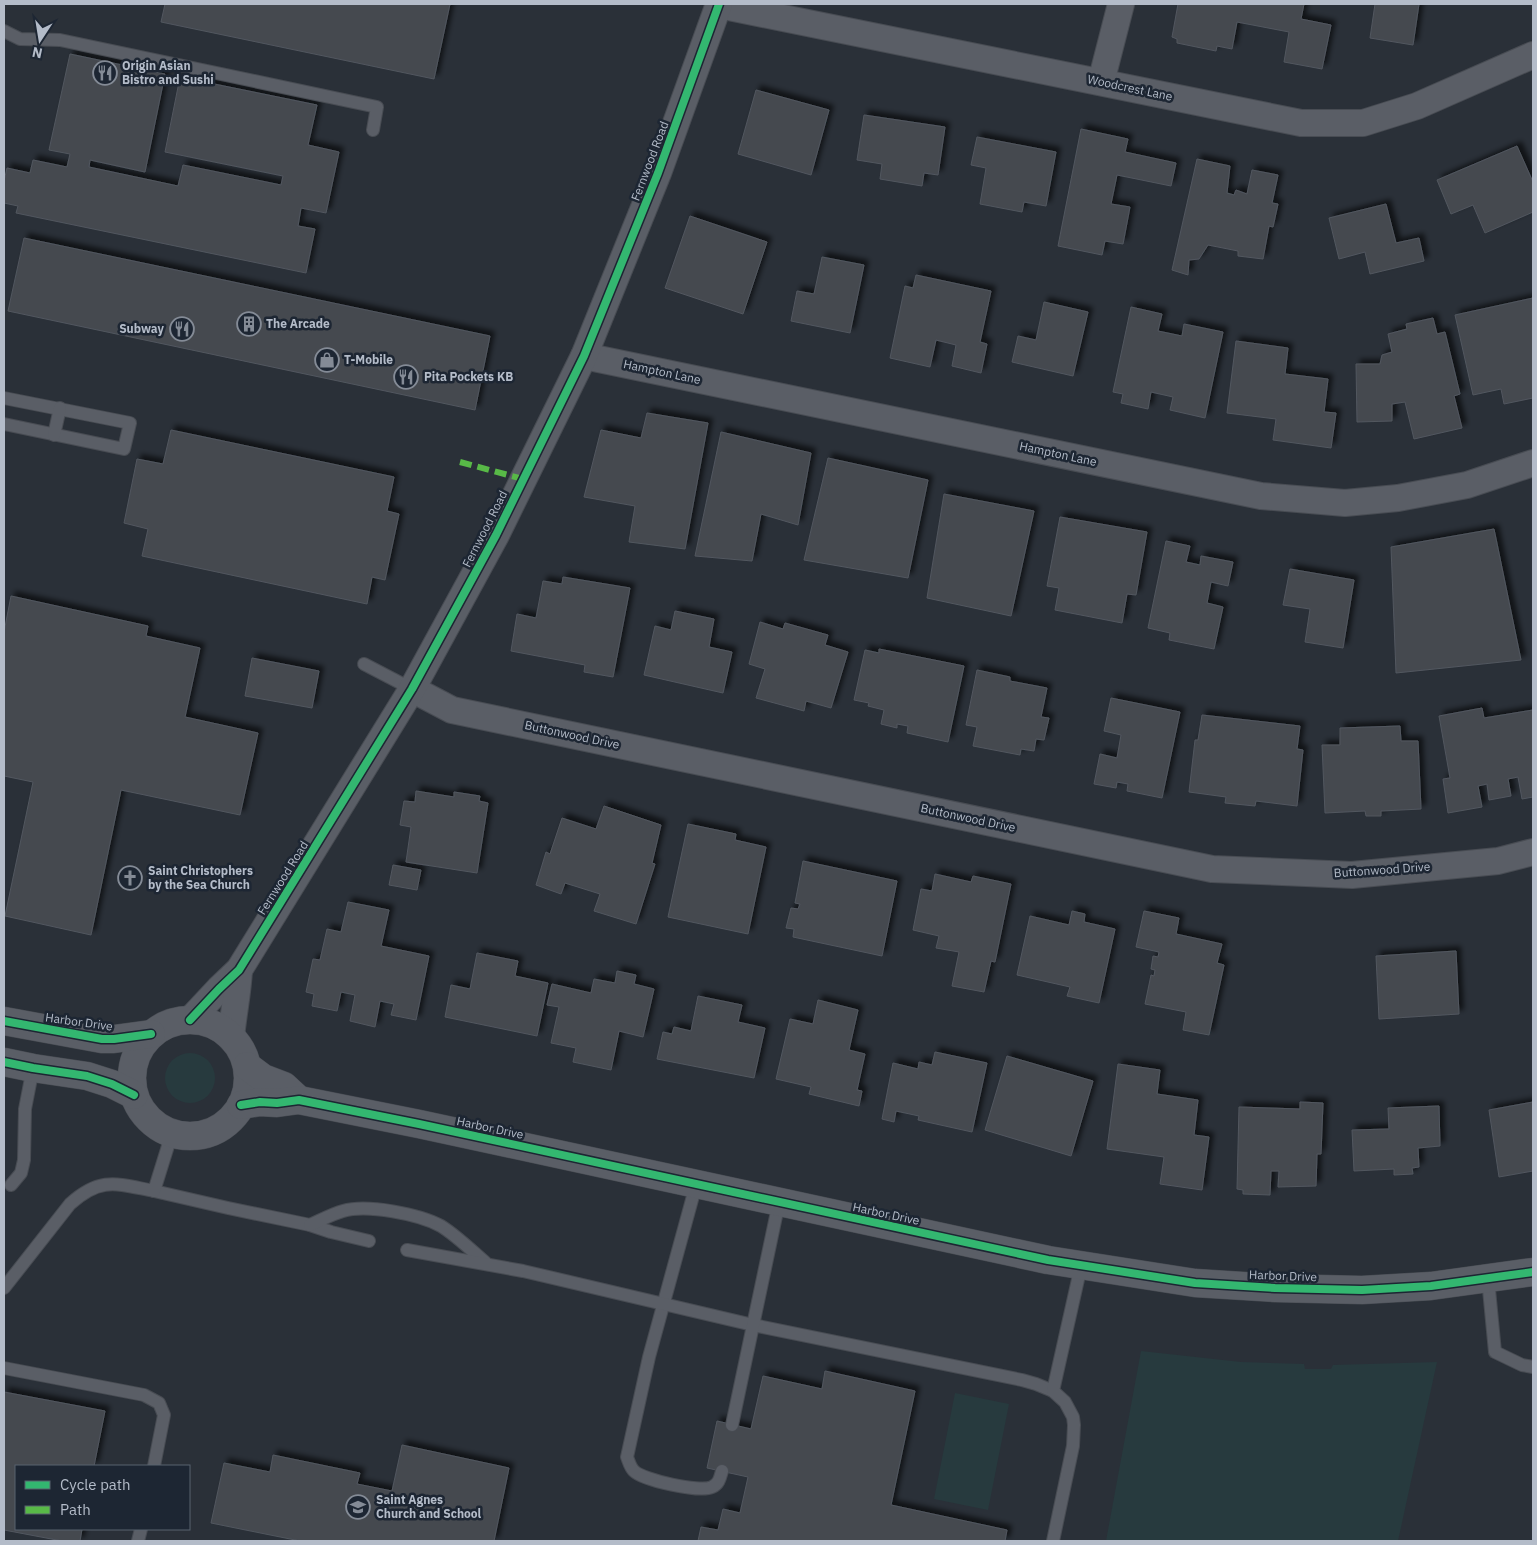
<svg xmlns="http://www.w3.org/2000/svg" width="1537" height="1545" font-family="'IBM Plex Sans',sans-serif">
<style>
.green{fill:#273a3e}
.building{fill:#444950;stroke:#52575f;filter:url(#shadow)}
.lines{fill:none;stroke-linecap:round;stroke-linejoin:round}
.service-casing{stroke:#484c53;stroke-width:14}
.minor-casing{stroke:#484c53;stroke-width:28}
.tertiary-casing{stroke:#484c53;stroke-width:29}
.service{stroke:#5a5e66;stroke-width:12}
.minor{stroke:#5a5e66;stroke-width:26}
.tertiary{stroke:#5a5e66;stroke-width:28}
.quiet{stroke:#58b947;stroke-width:6;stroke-dasharray:12 6;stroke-linecap:butt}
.cycleway-casing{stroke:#1d2633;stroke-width:11}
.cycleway{stroke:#33b770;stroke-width:8}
.labels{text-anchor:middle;stroke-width:5;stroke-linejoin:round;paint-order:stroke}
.poi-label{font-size:12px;font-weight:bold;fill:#b4bcc9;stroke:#1d2633;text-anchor:start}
.street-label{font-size:12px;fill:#b4bcc9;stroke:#1d2633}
</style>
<defs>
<filter id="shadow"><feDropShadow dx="4.5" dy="-4.5" stdDeviation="2.5" flood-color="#0009"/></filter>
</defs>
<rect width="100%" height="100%" fill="#2a3038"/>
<!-- green -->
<g class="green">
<circle cx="190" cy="1078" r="25"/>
<path d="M1141 1351 1241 1362 1304 1364 1305 1369H1331L1333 1365 1437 1362 1398 1541H1106Z"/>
<path d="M955 1393 1009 1404 988 1510 934 1499Z"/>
</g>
<!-- building -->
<g class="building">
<path d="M165 4H450L434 79 161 22Z"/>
<path d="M1178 4H1304L1301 19 1331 25 1322 69 1284 62 1289 32 1237 22 1232 49 1217 46 1216 51 1177 43V39L1172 37Z"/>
<path d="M1375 4H1419L1413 45 1370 38Z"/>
<path d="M70 54 165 74 145 172 90 160 89 167 178 186 183 165 281 185 283 176 165 152 180 77 317 105 308 145 339 152 326 213 301 208 298 226 315 229 306 273 16 213 18 206 4 203V181L7 168 30 173 33 160 67 167 70 154 49 150Z"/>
<path d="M756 90 829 110 811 175 738 154Z"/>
<path d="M864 115 945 127 938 175 924 173 922 186 880 179 882 164 857 160Z"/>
<path d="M1081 129 1128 139 1125 152 1176 163 1171 186 1117 175 1111 204 1130 207 1123 244 1105 241 1102 255 1058 246Z"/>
<path d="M977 137 1056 152 1046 206 1024 202 1022 212 980 204 986 168 971 165Z"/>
<path d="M1517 146 1533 182V212L1485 233 1473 205 1451 214 1437 180Z"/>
<path d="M1197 159 1230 166 1227 193 1234 195 1236 190 1247 194 1252 170 1278 175 1272 203 1278 204 1273 227 1269 226 1263 259 1238 256V251L1208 245 1199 259 1189 260 1188 275 1172 270Z"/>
<path d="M1386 204 1396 243 1419 238 1424 261 1370 274 1365 252 1339 259 1329 218Z"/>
<path d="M690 216 767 242 743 314 665 288Z"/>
<path d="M24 238 490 336 475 410 8 311Z"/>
<path d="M822 257 864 265 850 333 791 321 797 291 814 294Z"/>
<path d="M916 275 991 291 980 342 987 344 981 373 952 366 956 345 936 340 930 367 890 358 905 286 913 288Z"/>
<path d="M1533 298V398L1504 404 1501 389 1473 395 1455 315Z"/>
<path d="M1044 302 1088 312 1073 376 1012 362 1018 336 1036 340Z"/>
<path d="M1131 307 1162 314 1158 331 1182 336 1184 324 1223 332 1205 418 1170 410 1173 397 1151 392 1148 409 1121 403 1123 394 1113 392Z"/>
<path d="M1433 318 1437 334 1445 332 1460 394 1454 396 1462 428 1414 439 1405 402 1392 404V421L1357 422 1356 364H1380L1382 355 1392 352 1388 334 1407 329 1406 324Z"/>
<path d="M1236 341 1288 348 1285 374 1328 379 1324 412 1336 413 1331 448 1273 440 1276 419 1227 413Z"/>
<path d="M647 413 708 423 685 549 629 542 635 506 584 497 601 430 641 438Z"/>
<path d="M171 430 394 477 387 511 399 514 385 580 372 577 367 604 142 556 148 529 124 523 137 459 163 464Z"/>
<path d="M721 432 811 453 798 525 761 514 752 561 695 556Z"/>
<path d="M828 458 928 480 908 578 804 560Z"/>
<path d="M944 494 1034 511 1011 616 927 598Z"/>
<path d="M1060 517 1147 532 1136 595 1127 594 1122 623 1055 610 1059 588 1047 586Z"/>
<path d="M1494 529 1521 660 1396 673 1391 547Z"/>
<path d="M1166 541 1190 546 1186 562 1200 565 1201 556 1233 562 1228 586 1211 582 1207 603 1223 607 1214 649 1169 640 1170 633 1148 628Z"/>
<path d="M1290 569 1354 580 1343 648 1305 642 1310 609 1283 605Z"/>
<path d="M563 577 630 588 613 677 584 672 585 665 511 651 517 614 536 618 543 581 562 584Z"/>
<path d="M11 596 148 626 146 636 200 648 185 717 258 733 240 815 121 790 91 935 5 916 33 782 4 776V632Z"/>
<path d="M675 611 714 619 709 647 732 652 723 693 644 675 655 626 671 630Z"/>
<path d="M760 622 783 629 785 623 828 635 825 645 848 652 831 708 806 701 804 711 756 698 765 669 749 664Z"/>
<path d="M879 649 964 666 948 742 907 733 908 726 897 724V728L881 724 884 710 868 706 869 703 854 700 865 650 879 653Z"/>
<path d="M252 658 319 671 312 708 245 696Z"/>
<path d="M977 670 1010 677V681L1047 688 1041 717 1049 718 1044 740 1036 739 1034 751 1021 749 1020 755 973 746 977 727 966 725Z"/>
<path d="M1111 698 1180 712 1162 798 1127 791 1128 784 1117 782 1116 788 1094 784 1100 754 1117 758 1121 735 1104 731Z"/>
<path d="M1482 708 1484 718 1533 710V797L1522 799 1518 777 1508 779 1511 796 1489 800 1487 784 1478 786 1482 807 1448 813 1443 779 1450 778 1439 716Z"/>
<path d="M1202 715 1300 726 1297 749 1303 750 1297 806 1256 801 1255 806 1225 803 1226 797 1189 792 1195 740H1198Z"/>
<path d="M1400 726 1401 741H1418L1421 809 1381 811V816H1366L1365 811 1325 813 1322 745H1340V728Z"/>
<path d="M416 791 454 797V792L480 796 479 801 488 803 477 873 406 862 411 827 400 825 404 801 415 802Z"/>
<path d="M604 806 661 825 652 863 655 864 636 924 594 911 600 894 565 883 561 894 536 885 546 852 550 854 562 818 596 829Z"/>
<path d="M688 824 736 834 735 840 766 847 748 934 668 917Z"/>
<path d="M803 861 897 881 882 956 793 937 794 929 786 928 791 908 798 909 800 904 795 903Z"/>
<path d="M393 865 421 870 417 890 389 885Z"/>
<path d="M935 874 971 882 973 876 1011 884 995 962 991 961 984 992 952 986 959 952 936 948 939 936 913 930 921 889 932 891Z"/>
<path d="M348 902 389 910 381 946 429 956 416 1020 391 1015 394 1004 380 1001 375 1027 350 1021 355 995 341 992 337 1011 312 1006 314 994 306 992 313 959 320 960 327 929 341 932Z"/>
<path d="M1072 911 1085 914 1084 922 1115 929 1099 1003 1067 996 1070 987 1017 975 1030 916 1069 925Z"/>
<path d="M1144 911 1179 918 1176 934 1222 944 1217 963 1224 965 1209 1035 1183 1030 1186 1012 1145 1004 1151 975 1154 976 1155 970 1151 969 1153 956 1158 957 1159 952 1136 947Z"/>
<path d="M1456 951 1459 1014 1379 1019 1376 956Z"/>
<path d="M477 953 518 961 515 976 548 983 537 1036 445 1017 451 985 470 989Z"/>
<path d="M617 971 636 975 634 984 654 989 643 1037 619 1031 611 1070 573 1062 576 1048 551 1043 559 1007 547 1005 552 984 591 993 594 979 615 983Z"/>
<path d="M698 996 742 1005 738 1022 765 1028 754 1078 657 1059 663 1032 672 1034 674 1027 691 1031Z"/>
<path d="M818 1000 858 1010 849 1050 865 1054 857 1090 862 1091 859 1106 809 1094 811 1087 776 1079 790 1019 813 1024Z"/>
<path d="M935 1052 987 1063 972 1132 918 1120 919 1116 896 1111 894 1122 882 1119 893 1063 918 1069 919 1062 932 1065Z"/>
<path d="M1007 1056 1093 1081 1071 1156 985 1130Z"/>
<path d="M1118 1064 1160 1070 1157 1094 1198 1100 1194 1135 1209 1137 1202 1190 1160 1184 1164 1157 1107 1149Z"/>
<path d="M1300 1102 1323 1103 1321 1154H1317L1316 1186 1278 1187 1279 1171H1271L1270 1195 1243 1194V1190L1237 1189 1239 1107 1300 1109Z"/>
<path d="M1533 1102V1171L1499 1177 1489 1110Z"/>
<path d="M1439 1106 1440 1146 1418 1148 1419 1167 1412 1168 1413 1174 1394 1175V1169L1354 1171 1352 1130 1389 1129 1388 1108Z"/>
<path d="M825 1371 915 1391 891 1505 1007 1530 1005 1541H698L701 1527 718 1530 723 1509 740 1513 748 1477 707 1468 717 1421 751 1429 763 1376 822 1389Z"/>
<path d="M4 1392 105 1411 94 1466H16V1529H82L80 1541H62L4 1530Z"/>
<path d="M402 1445 509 1468 494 1541H300L211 1523 224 1463 270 1472 273 1455 360 1473 357 1484 392 1491Z"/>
</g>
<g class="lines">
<!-- service casing -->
<g class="service-casing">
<g id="service">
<path d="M4 31 20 39 60 40 377 107 373 130"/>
<path d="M4 398 130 423 124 449 4 424"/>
<path d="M54 435 60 408"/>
<path d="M364 664 412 689"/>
<path d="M11 1185 21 1173 24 1160 25 1109 33 1068"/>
<path d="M696 1185 649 1357 627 1457C629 1462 630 1467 634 1471 643 1480 700 1493 712 1487 719 1484 720 1478 722 1471"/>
<path d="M154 1191 228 1208 310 1225 331 1232 369 1241"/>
<path d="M310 1225C321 1220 332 1214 343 1211 367 1204 419 1214 441 1226 457 1236 472 1251 486 1263"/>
<path d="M407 1250 523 1271 753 1325 1022 1380 1036 1384 1053 1391"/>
<path d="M1488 1279 1495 1352 1522 1365 1533 1367"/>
<path d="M4 1288 70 1204C101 1176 117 1184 154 1191L172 1133"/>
<path d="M4 1368 144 1395 159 1403 164 1415 154 1466"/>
<path d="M732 1425 779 1202"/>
<path d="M138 1541 141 1529"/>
<path d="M1053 1541 1073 1446 1074 1425 1073 1417 1065 1402 1053 1391 1081 1266"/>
</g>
</g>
<!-- minor casing -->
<g class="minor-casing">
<g id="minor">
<path d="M719 5 1301 123H1363L1417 106 1533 55"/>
<path d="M1101 82 1121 4"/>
<path d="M584 356 1261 496 1345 503 1398 498 1467 485 1533 463"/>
<path d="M412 689 452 710 1212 869 1352 875 1498 861 1533 852"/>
<path d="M190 1020 219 989 239 970 412 689 496 535 584 356 658 173 719 4"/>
<path d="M231 1038C233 1015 238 993 239 970"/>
</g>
</g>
<!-- tertiary casing -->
<g class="tertiary-casing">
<g id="tertiary">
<circle cx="190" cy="1078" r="58"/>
<path d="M4 1021 102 1039H114L151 1034"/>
<path d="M4 1062 33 1068 87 1076 112 1084 134 1095"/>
<path d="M247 1066 263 1078 284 1086 299 1100"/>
<path d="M241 1105 260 1102 277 1103 299 1100 419 1124 1048 1260 1195 1283 1275 1288 1362 1290 1431 1286 1533 1272"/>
</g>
</g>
<!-- service -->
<use href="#service" class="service"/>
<!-- minor -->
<use href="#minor" class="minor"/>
<!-- tertiary -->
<use href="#tertiary" class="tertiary"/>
<!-- quiet -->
<path class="quiet" d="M460 462 523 479"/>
<!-- cycleway casing -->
<g class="cycleway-casing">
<g id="cycleway">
<path d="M190 1020 219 989 239 970 412 689 496 535 584 356 658 173 719 4"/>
<path d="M4 1021 102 1039H114L151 1034"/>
<path d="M4 1062 33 1068 87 1076 112 1084 134 1095"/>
<path d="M241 1105 260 1102 277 1103 299 1100 419 1124 1048 1260 1195 1283 1275 1288 1362 1290 1431 1286 1533 1272"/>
</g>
</g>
<!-- cycleway -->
<use href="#cycleway" class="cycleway"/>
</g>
<!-- icons -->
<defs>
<g id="restaurant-ring" transform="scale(1.25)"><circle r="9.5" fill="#1d2633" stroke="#848b96" stroke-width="1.5"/><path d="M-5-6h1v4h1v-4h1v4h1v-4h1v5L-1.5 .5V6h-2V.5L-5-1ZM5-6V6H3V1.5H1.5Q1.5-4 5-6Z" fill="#848b96"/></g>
<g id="building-ring" transform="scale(1.25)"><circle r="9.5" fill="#1d2633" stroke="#848b96" stroke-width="1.5"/><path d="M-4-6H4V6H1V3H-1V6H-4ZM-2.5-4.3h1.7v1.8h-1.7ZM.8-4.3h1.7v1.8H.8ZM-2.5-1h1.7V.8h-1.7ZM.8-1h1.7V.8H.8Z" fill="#848b96"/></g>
<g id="shop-ring" transform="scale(1.25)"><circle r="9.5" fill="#1d2633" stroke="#848b96" stroke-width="1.5"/><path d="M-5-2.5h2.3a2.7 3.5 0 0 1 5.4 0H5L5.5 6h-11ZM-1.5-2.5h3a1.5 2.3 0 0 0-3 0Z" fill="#848b96"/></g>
<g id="church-ring" transform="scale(1.25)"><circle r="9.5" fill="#1d2633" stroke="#848b96" stroke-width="1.5"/><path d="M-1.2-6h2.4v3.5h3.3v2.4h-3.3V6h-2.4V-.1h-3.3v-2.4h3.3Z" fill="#848b96"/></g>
<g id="school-ring" transform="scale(1.25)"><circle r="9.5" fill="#1d2633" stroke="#848b96" stroke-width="1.5"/><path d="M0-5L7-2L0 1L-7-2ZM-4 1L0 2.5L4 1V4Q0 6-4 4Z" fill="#848b96"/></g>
</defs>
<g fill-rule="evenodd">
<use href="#restaurant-ring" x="105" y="73"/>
<use href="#building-ring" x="249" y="324"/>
<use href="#restaurant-ring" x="182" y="329"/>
<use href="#shop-ring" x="327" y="360"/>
<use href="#restaurant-ring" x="406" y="377"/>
<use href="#church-ring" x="130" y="878"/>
<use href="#school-ring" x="358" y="1507"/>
</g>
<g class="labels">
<!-- poi labels -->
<g class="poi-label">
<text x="122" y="70">Origin Asian<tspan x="122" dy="14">Bistro and Sushi</tspan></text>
<text x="266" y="328">The Arcade</text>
<text x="164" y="333" text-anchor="end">Subway</text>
<text x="344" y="364">T-Mobile</text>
<text x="424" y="381">Pita Pockets KB</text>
<text x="148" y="875">Saint Christophers<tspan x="148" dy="14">by the Sea Church</tspan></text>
<text x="376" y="1504">Saint Agnes<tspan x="376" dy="14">Church and School</tspan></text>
</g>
<!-- street labels -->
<g class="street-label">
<text transform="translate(1130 88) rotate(12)" y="4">Woodcrest Lane</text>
<text transform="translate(650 161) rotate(-69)" y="4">Fernwood Road</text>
<text transform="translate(662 372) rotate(12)" y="4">Hampton Lane</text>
<text transform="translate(1058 454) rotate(12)" y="4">Hampton Lane</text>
<text transform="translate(485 529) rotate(-63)" y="4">Fernwood Road</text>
<text transform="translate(572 735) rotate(12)" y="4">Buttonwood Drive</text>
<text transform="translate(968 818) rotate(12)" y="4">Buttonwood Drive</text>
<text transform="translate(1382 870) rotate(-4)" y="4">Buttonwood Drive</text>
<text transform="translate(283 878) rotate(-58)" y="4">Fernwood Road</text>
<text transform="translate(79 1022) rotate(8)" y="4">Harbor Drive</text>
<text transform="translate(490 1128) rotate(12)" y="4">Harbor Drive</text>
<text transform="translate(886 1214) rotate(12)" y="4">Harbor Drive</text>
<text transform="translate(1283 1276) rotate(2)" y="4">Harbor Drive</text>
</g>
</g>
<!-- border -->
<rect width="1537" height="1545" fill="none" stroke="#b4bcc9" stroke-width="10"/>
<!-- legend -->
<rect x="15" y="1465" width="175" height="65" fill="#1d2633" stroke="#59626f"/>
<rect x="25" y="1481" width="25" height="8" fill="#33b770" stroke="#59626f"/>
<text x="60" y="1490" font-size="15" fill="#b4bcc9">Cycle path</text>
<rect x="25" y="1506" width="25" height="8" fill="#58b947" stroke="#59626f"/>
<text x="60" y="1515" font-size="15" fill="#b4bcc9">Path</text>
<!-- north arrow -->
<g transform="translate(40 40) rotate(192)" stroke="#1d2633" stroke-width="4" paint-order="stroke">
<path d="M0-4L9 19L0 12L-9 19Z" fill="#b4bcc9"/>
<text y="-8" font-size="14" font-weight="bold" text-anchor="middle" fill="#b4bcc9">N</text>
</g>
</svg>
